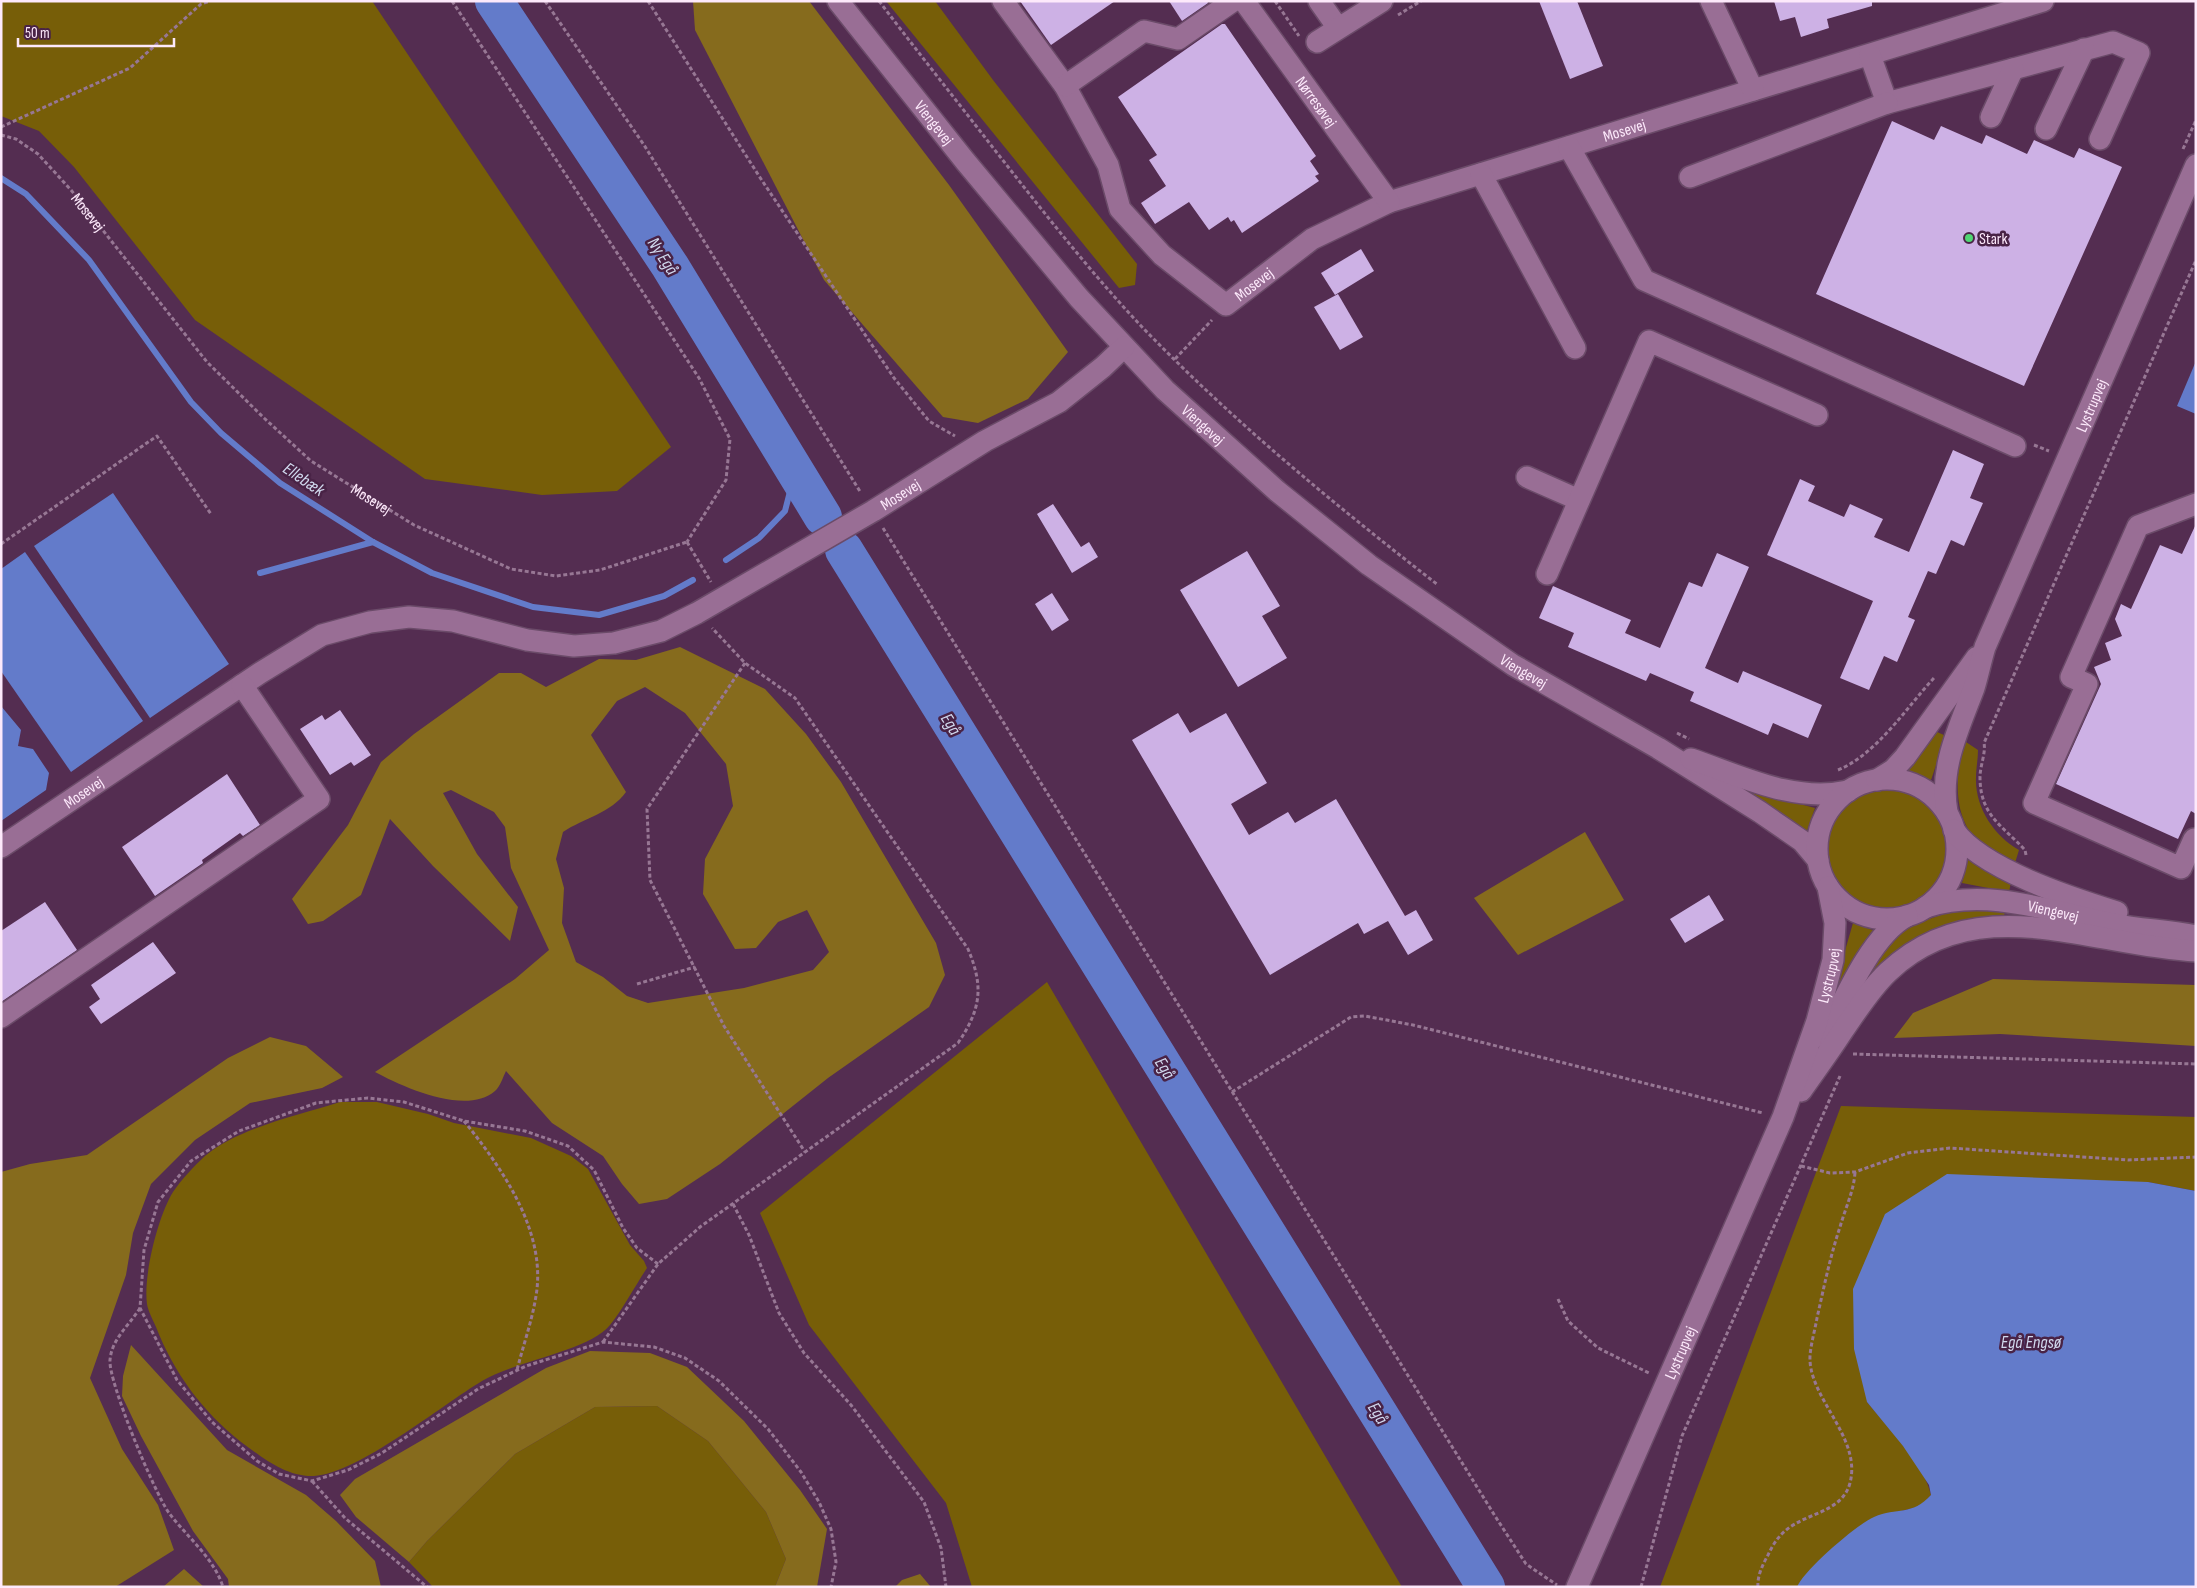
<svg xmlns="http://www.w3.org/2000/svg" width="2197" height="1588" font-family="'Sofia Sans Condensed',sans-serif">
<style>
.green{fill:#775e08}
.forest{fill:#866b1d;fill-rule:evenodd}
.water{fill:#637bca}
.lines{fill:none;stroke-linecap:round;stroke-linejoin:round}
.stream{stroke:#637bca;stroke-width:6}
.river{stroke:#637bca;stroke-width:38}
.building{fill:#cdb1e5}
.minor-casing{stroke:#6b4b69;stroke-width:24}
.path{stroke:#977794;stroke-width:3;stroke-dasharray:4 2.5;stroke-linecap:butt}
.minor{stroke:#996e95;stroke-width:21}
.poi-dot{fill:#50d674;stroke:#492346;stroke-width:2}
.labels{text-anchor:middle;stroke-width:5;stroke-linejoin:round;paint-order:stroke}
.street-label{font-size:16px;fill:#fde9fb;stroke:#492346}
.poi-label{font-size:16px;fill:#fde9fb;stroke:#492346;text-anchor:start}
.water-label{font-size:18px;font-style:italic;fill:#d1d9ee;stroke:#492346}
</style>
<rect width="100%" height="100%" fill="#542d51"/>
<!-- green -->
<g class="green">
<path d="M1 1H372L671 447 617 491 542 495 425 479 195 320 74 167 39 131 1 116Z"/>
<path d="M886 1H935L993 80 1137 264 1135 285 1119 288Z"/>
<path d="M1935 731 1946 736 1931 780 1905 770Z"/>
<path d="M1963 740 1978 750C1978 759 1976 769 1976 778 1975 807 1994 836 2019 850L2015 863C2004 858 1989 853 1981 845 1951 817 1956 777 1963 740Z"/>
<circle cx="1887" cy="849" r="59"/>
<path d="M1754 792 1815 808 1807 831 1806 833 1752 797Z"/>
<path d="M1968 859 2011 882 2009 892 1962 883Z"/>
<path d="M1966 908 2005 909 2004 918 1976 922 1847 1010C1857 992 1879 950 1894 938 1914 922 1942 914 1966 908Z"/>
<path d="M1853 923 1875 931 1839 987 1836 982Z"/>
<path d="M1047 982 1402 1587H972L946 1503 809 1325 760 1213Z"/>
<path d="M340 1102H377L428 1114 454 1123 531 1138 571 1156 588 1169 630 1245 644 1261 647 1268C635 1286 623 1309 610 1325 589 1351 515 1361 482 1381 442 1405 357 1474 314 1476 286 1477 263 1458 241 1442 202 1411 174 1373 156 1327 153 1320 148 1311 147 1304 143 1276 158 1216 173 1192 181 1180 195 1165 205 1156 237 1128 300 1115 340 1102Z"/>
<path d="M1841 1106 2196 1117V1191L2148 1182 1867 1402C1886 1425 1925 1466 1931 1495L1921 1506 1874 1518 1797 1587H1660Z"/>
<path d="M657 1406 708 1441 766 1512 786 1559 775 1587H433L409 1562 427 1541 515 1454 595 1407Z"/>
</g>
<!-- forest -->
<g class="forest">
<path d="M693 1H809L949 185 1068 352 1028 399 978 423 943 417 824 280 695 30Z"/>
<path d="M680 647 765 689 806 734 841 782 936 943 945 975 929 1007 828 1078 720 1164 667 1199 639 1204 622 1184 603 1156 552 1123 506 1071C503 1077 500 1087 495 1091 466 1116 403 1087 375 1072L515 979 549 950 511 868 505 827 494 812 451 790 443 793 477 854 518 907 510 941 433 866 390 819 361 895 323 921 308 924 292 899 348 825 381 762 414 734 499 673H521L546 687 599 659 636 660ZM645 687 685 713 726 764 733 806 705 859 703 894 735 949 756 948 778 922 807 910 829 952 813 970 744 988 648 1003 627 996 603 977 576 962 562 923 564 888 556 859 563 832C584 818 611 813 626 792L591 735 617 701Z"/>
<path d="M1585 832 1624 900 1518 955 1474 898Z"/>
<path d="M1993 979 2196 985V1046L2000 1034 1894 1038 1913 1013Z"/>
<path d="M270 1037 306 1046 343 1077 322 1088 250 1103 195 1140 151 1184 133 1233 126 1275 90 1378 122 1449 158 1505 174 1550 115 1587H1V1172L30 1164 87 1155 228 1058Z"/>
<path d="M131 1345 227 1450 306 1495 336 1521 375 1561 381 1587H229L228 1579 193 1531 141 1436 122 1396 123 1376Z"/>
<path d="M590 1351 650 1353 687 1367 744 1421 800 1490 827 1529 817 1587H775L786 1559 766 1512 708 1441 657 1406 595 1407 515 1454 427 1541 409 1562 356 1517 340 1495 355 1479 546 1368Z"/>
<path d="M184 1569 204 1587H163Z"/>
<path d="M920 1574 931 1587H895L902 1580Z"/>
</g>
<!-- water -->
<g class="water">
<path d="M2196 361V414L2177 406Z"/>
<path d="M113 493 229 664 150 718 34 546Z"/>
<path d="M25 552 143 721 71 772 1 671V569Z"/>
<path d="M1 706 21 730 18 746 33 749 49 773 46 790 1 821Z"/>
<path d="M1947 1174 2148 1182 2196 1191V1587H1797C1804 1570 1856 1525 1874 1517 1897 1507 1912 1516 1931 1495L1929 1485 1903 1446 1867 1402 1854 1349 1853 1289 1885 1214Z"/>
</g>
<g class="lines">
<!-- stream -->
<g class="stream">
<path d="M1 178 26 194 89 260 191 402 221 433 280 483 373 542 432 573 533 607 599 615 664 596 693 580"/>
<path d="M726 560 759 538 785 511 795 472"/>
<path d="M260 573 373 542"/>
</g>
<!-- river -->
<g class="river">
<path d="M494 1 670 266 823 517"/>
<path d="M844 550 1486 1587"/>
</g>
</g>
<!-- building -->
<g class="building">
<path d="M1020 1H1115L1051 45Z"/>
<path d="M1169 1H1207L1208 3 1182 21Z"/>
<path d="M1539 1H1577L1603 66 1570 79Z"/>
<path d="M1774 1H1872V6L1827 19 1829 28 1801 37 1795 17 1780 21Z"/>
<path d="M1222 24H1225L1316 156 1310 161 1319 174 1315 176 1319 181 1242 233 1234 220 1231 222 1228 217 1209 230 1189 202 1155 224 1141 203 1166 186 1149 160 1157 155 1118 97Z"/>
<path d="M1892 121 1934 140 1941 126 1982 144 1986 135 2027 154 2034 140 2074 158 2079 148 2122 167 2024 386 1816 294Z"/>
<path d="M1361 249 1374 271 1335 295 1321 273Z"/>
<path d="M1338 294 1363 337 1340 350 1314 307Z"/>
<path d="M1953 450 1984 464 1970 498 1983 503 1964 546 1951 540 1936 574 1928 571 1908 617 1915 620 1897 662 1884 656 1869 690 1840 678 1873 601 1767 555 1800 479 1815 486 1808 501 1844 517 1850 504 1883 519 1874 537 1909 552Z"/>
<path d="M1053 504 1081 547 1089 542 1098 557 1072 573 1037 514Z"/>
<path d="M2196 524V814L2191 811 2178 839 2056 784 2101 684 2094 667 2111 660 2105 643 2122 636 2115 619 2121 604 2131 609 2160 545 2182 554Z"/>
<path d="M1247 551 1280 606 1262 616 1287 658 1238 687 1180 590Z"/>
<path d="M1717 553 1749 567 1705 668 1738 683 1743 671 1822 705 1808 738 1773 723 1768 735 1690 701 1694 692 1650 673 1646 681 1568 647 1574 633 1539 618 1553 586 1631 620 1625 633 1660 648 1689 582 1702 587Z"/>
<path d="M1052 593 1069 620 1052 631 1035 604Z"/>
<path d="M340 710 371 755 354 766 351 762 330 775 300 729 322 715 325 720Z"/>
<path d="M1178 713 1190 733 1226 713 1267 783 1231 804 1249 835 1288 812 1295 823 1336 799 1405 916 1416 910 1433 940 1408 955 1388 921 1364 934 1358 923 1270 975 1132 740Z"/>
<path d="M227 774 260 825 243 836 240 833 202 860 203 863 155 896 122 847Z"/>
<path d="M1709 895 1724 920 1685 943 1670 919Z"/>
<path d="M45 902 77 950 1 1002V931Z"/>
<path d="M153 942 176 973 101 1024 89 1007 100 999 91 985Z"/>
</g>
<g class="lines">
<!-- minor casing -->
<g class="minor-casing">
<g id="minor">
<path id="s2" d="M838 1 965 161 1079 298 1165 390 1277 491 1369 565 1513 665 1658 748 1760 812 1802 841 1818 860"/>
<path id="s3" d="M1003 1 1065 86 1108 165 1120 209 1162 255 1226 305 1312 239 1389 202 2043 1"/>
<path id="s4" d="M1244 1 1389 202"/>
<path d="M1319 1 1338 28"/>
<path d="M1711 1 1753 90"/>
<path d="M1317 42 1382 1"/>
<path d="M1870 55 1887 103 2113 42 2139 53 2100 139"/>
<path d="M1065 86 1144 31 1178 39 1233 1"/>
<path d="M1991 117 2013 69"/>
<path d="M2046 129 2084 49"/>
<path d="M1569 147 1644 280 2015 446"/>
<path d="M1481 174 1575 348"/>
<path d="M1690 177 1887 103"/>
<path d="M1527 477 1579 500"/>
<path d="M2196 504 2138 526 2071 677 2087 684 2034 803 2181 868 2194 839 2196 840"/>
<path d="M1547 574 1649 341 1817 415"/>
<path d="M1691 759C1741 776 1794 803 1848 791"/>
<circle cx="1887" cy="849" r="70"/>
<path d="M1877 780 1893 770 1905 757 1977 657"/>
<path id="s5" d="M1947 812C1939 768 1959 728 1974 688 1978 675 1981 660 1985 647L2196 165"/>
<path d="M1954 830C1981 869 2072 898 2117 912"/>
<path id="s6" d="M1 847 260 673 322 635 370 622 409 617 453 621 527 640 574 646 614 643 661 631 697 613 873 511 985 441 1059 402 1103 367 1124 347"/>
<path id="s7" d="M1926 907C1988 887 2052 912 2113 924 2140 930 2168 930 2196 936"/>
<path d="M1 1017 319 799 242 685"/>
<path d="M1825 1038C1843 1002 1871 935 1907 916"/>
<path d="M1801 1091C1815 1071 1829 1052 1842 1032 1856 1012 1870 989 1888 972 1978 887 2090 946 2196 951"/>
<path id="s8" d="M1577 1587 1783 1117 1817 1021 1833 960 1835 923 1828 887"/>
</g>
</g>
<!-- path -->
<g class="path">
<path d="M452 1 699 378 730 439 726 480 687 542"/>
<path d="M545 1 644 145 861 493"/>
<path d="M648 1 759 176 894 378 929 421 955 436"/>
<path d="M879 1C917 51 956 100 994 149 1042 210 1090 272 1143 328 1234 422 1335 505 1438 585"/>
<path d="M1275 1 1299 36"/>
<path d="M1398 15 1421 1"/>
<path d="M1 127 130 68 201 4 210 1"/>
<path id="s1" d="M1 135 16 139 38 154 71 190 207 362 264 418 311 461 414 525 511 569 556 576 600 570 687 542"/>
<path d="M2183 149 2196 120"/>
<path d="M1175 359 1212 320"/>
<path d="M2034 445 2049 451"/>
<path d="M883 528 1495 1516 1526 1564 1557 1585"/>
<path d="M687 542 711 582"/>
<path d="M1 544 157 436 211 514"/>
<path d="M745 663 647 809 650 880 724 1026 805 1152"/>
<path d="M1677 733 1689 739"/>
<path d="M1838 770C1877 754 1906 708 1934 678"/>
<path d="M2026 855 2025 850C2003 826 1980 816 1980 777 1980 766 1986 753 1984 743L2196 260"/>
<path d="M637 984 695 967"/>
<path d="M1853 1054 2196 1064"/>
<path d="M1232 1092 1351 1017 1365 1016 1413 1025 1763 1113"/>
<path d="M464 1121C502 1168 547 1232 536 1296 532 1321 523 1346 517 1370"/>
<path d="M1801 1166 1830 1173 1855 1172 1908 1153 1950 1148 2128 1160 2196 1157"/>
<path d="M733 1204 749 1235 779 1313 804 1353 851 1405 924 1502 941 1548 946 1587"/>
<path d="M658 1264 637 1248 623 1228 594 1170 568 1146 525 1131 464 1121 404 1102 368 1098 316 1103 239 1131 191 1161 158 1202 144 1250 140 1308 177 1380 212 1422 257 1461 279 1474 312 1481 348 1470 382 1453 478 1389 526 1366 603 1342 654 1347 685 1358 719 1381 768 1429 801 1472 819 1502 831 1529 836 1562 831 1587"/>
<path d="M1558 1299 1568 1321 1598 1348 1649 1373"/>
<path d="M140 1308C129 1326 112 1338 110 1360 108 1381 155 1494 169 1513 187 1537 214 1558 223 1587"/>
<path d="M603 1342 658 1264 700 1227 958 1043C981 1009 984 987 968 949L795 698 745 663 712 628"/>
<path d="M312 1481 345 1518 427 1587"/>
<path d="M1641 1587 1682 1436 1840 1076"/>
<path d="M1758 1587C1757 1576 1763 1564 1768 1555 1774 1542 1782 1531 1795 1524 1815 1512 1843 1509 1850 1483 1862 1437 1808 1398 1810 1356 1811 1343 1815 1330 1817 1318 1824 1287 1830 1257 1840 1227 1845 1209 1854 1191 1855 1172"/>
</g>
<!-- minor -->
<use href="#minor" class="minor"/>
</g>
<!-- markers -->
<circle class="poi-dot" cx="1969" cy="238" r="5"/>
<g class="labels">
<!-- street labels -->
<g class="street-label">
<text dy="6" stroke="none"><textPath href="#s4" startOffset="124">Nørresøvej</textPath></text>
<text dy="6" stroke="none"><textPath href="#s2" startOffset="155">Viengevej</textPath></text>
<text dy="6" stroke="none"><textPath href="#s3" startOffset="824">Mosevej</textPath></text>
<text dy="6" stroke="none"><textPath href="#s1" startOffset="119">Mosevej</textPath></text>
<text dy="6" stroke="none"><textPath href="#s3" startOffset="419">Mosevej</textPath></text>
<text dy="6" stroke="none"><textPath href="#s5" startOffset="435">Lystrupvej</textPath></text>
<text dy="6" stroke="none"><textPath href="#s2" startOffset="560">Viengevej</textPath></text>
<text dy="6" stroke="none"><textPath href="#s6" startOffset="1006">Mosevej</textPath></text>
<text dy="6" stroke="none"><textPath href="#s1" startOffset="525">Mosevej</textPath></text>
<text dy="6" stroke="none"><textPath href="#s2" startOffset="965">Viengevej</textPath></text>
<text dy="6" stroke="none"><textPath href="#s6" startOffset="99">Mosevej</textPath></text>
<text dy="6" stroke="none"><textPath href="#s7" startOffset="129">Viengevej</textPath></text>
<text dy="6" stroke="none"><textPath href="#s8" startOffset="662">Lystrupvej</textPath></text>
<text dy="6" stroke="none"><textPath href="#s8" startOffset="256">Lystrupvej</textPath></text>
</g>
<!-- poi labels -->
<g class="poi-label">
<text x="1979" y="244">Stark</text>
</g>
<!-- water labels -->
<g class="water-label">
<text transform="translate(663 256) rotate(57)" y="6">Ny Egå</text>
<text transform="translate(304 479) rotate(34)" y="6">Ellebæk</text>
<text transform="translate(951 724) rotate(58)" y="6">Egå</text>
<text transform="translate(1165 1068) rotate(58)" y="6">Egå</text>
<text x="2031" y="1348">Egå Engsø</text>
<text transform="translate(1378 1413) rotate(58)" y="6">Egå</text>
</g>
</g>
<!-- border -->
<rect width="2197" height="1588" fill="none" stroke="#fde9fb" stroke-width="5"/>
<!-- scale -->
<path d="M18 38v8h156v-8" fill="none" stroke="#fde9fb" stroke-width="2.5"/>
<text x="25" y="38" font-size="15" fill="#fde9fb" stroke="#492346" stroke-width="4" paint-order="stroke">50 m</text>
</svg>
